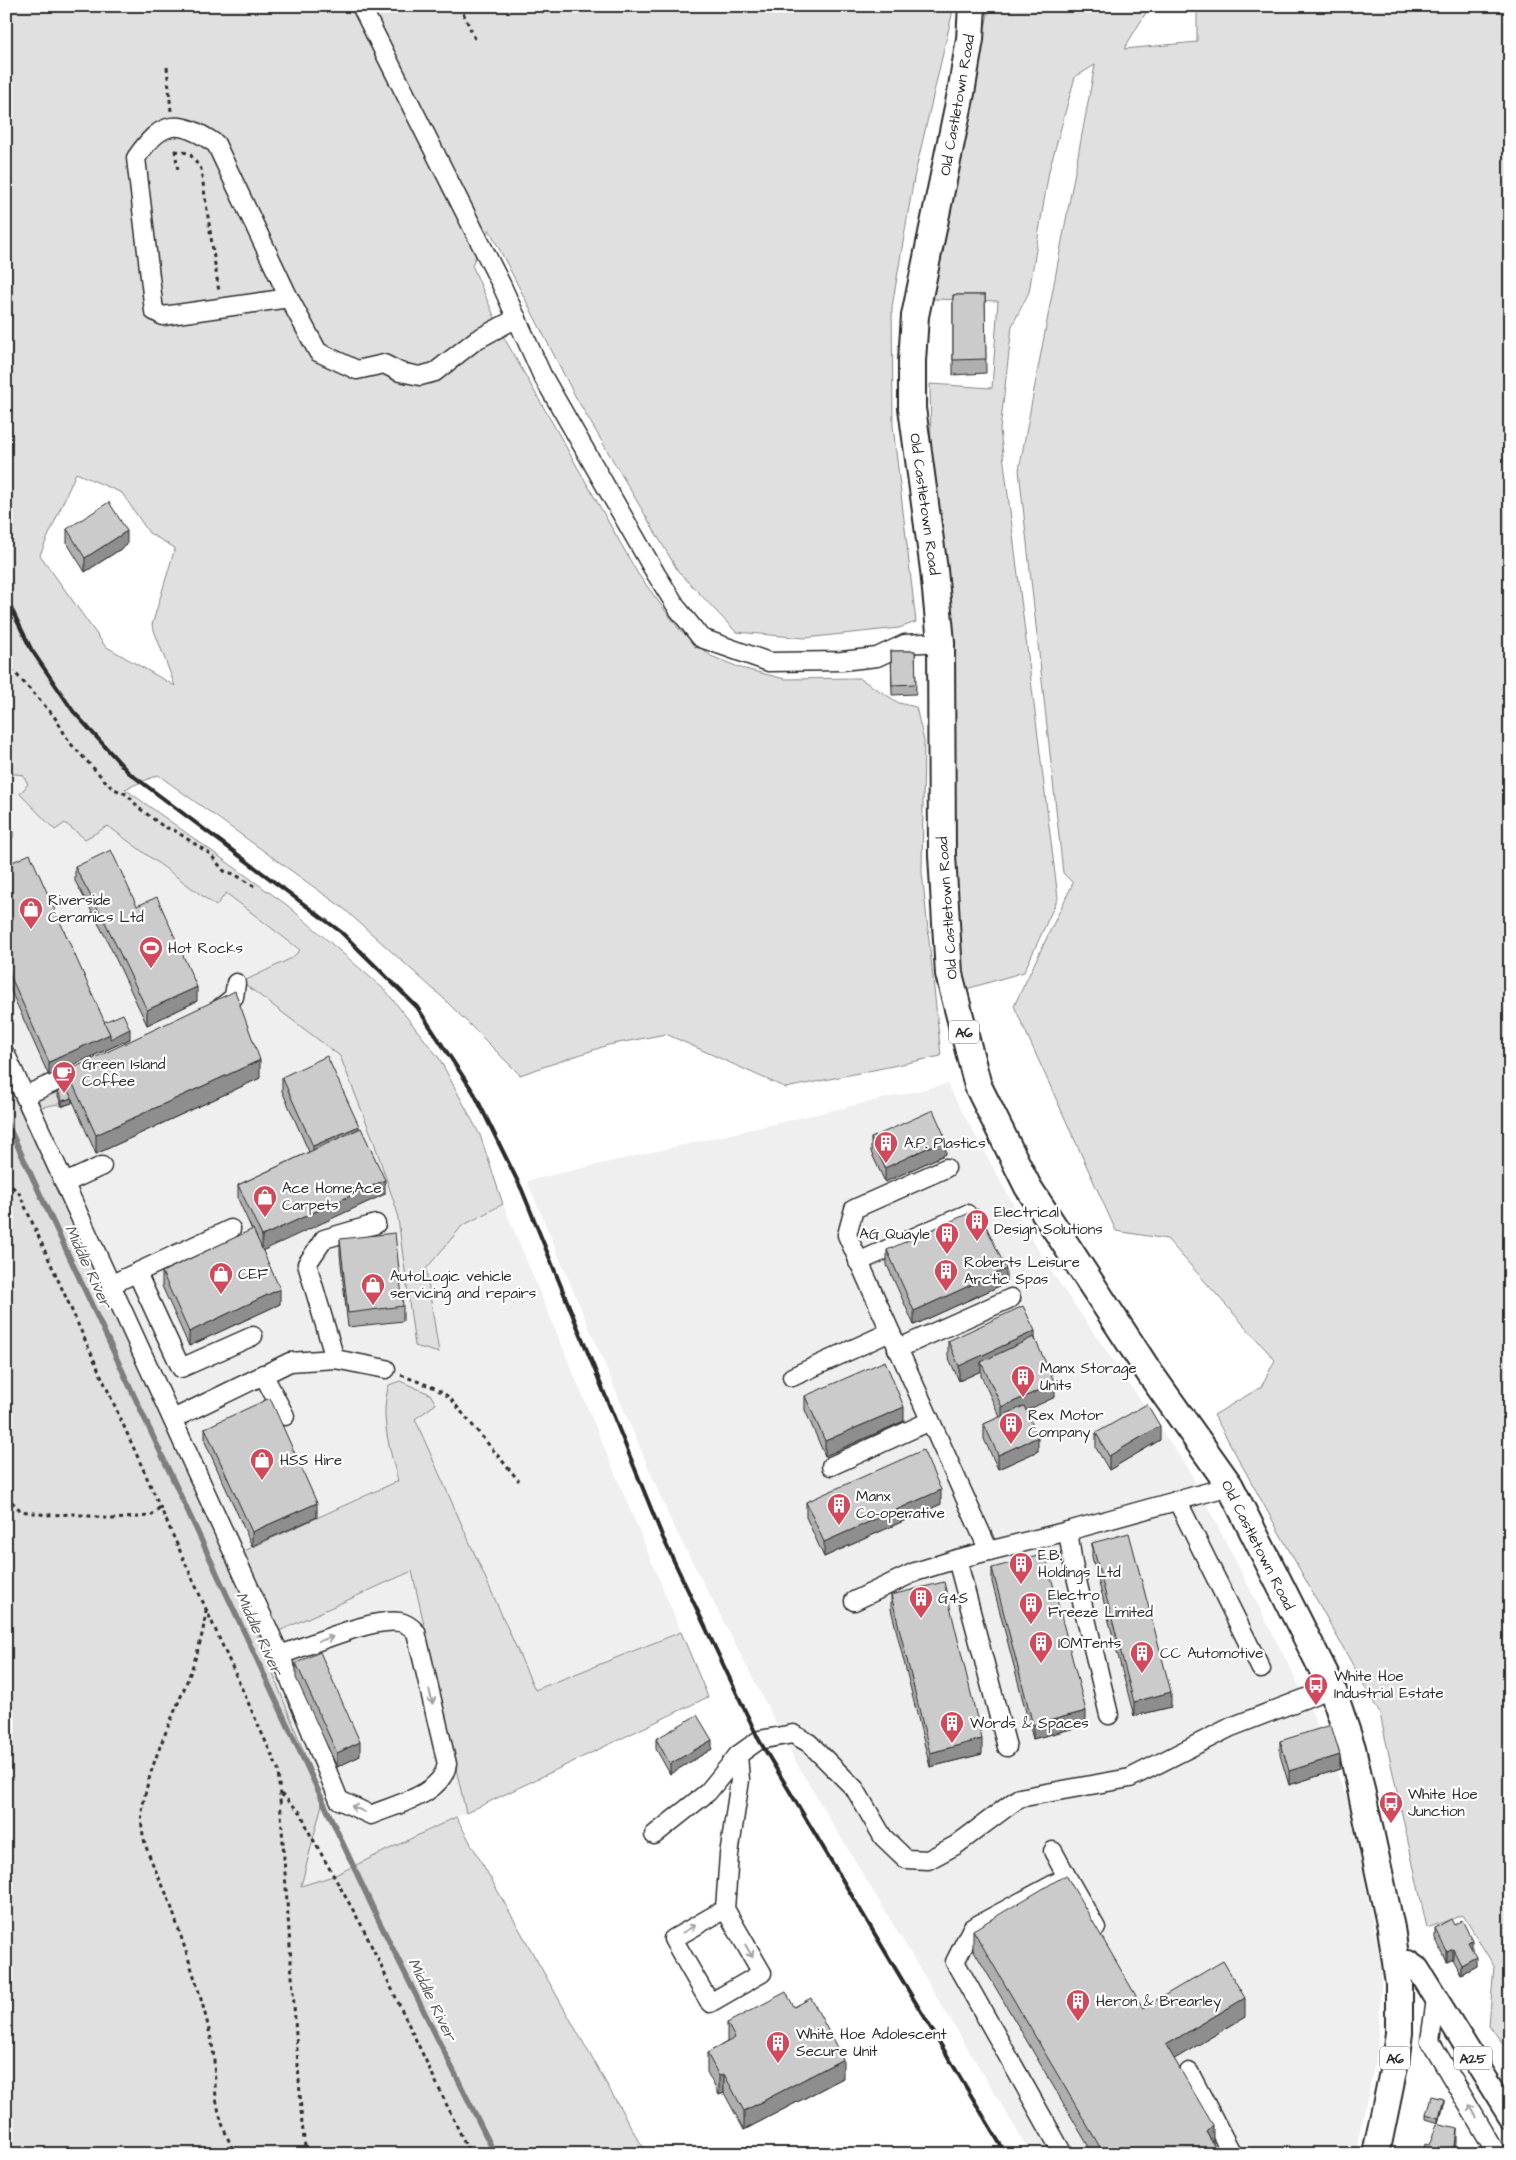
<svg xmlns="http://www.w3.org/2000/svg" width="1516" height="2160" font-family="'Architects Daughter',sans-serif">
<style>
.built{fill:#efefef}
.green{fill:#e0e0e0;stroke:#868686;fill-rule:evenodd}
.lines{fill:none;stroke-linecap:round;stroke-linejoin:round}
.stream{stroke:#7e7e7e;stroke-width:5.5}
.minor-casing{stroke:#2b2b2b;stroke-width:21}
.major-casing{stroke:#2b2b2b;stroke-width:26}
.highway-casing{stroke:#2b2b2b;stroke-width:30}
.path{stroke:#2b2b2b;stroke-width:3;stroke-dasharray:4 4;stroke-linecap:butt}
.minor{stroke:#fff;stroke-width:18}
.major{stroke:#fff;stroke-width:22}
.highway{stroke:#fff;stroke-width:26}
.rail{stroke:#2b2b2b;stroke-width:4}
.wall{fill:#afafaf;stroke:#2b2b2b}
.shaded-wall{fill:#8e8e8e;stroke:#2b2b2b}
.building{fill:#cbcbcb;stroke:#2b2b2b}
.oneway{stroke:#a0a0a0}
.labels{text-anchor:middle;stroke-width:4.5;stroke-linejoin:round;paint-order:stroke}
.shield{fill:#fff;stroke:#6b6b6b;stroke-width:1}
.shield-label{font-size:14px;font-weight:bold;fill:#2b2b2b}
.street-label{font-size:15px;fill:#2b2b2b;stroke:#fff}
.poi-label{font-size:15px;fill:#2b2b2b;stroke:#fff;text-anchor:start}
.water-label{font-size:16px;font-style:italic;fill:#5c5c5c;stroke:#fff}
</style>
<rect width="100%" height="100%" fill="#fff"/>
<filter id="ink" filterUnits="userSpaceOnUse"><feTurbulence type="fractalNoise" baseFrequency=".02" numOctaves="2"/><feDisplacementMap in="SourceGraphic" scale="10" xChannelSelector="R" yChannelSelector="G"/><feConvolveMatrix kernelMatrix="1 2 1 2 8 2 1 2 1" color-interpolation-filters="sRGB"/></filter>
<g filter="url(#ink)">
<!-- built -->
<g class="built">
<path d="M6 770 8 773 23 775 28 784 65 823 85 839 108 826 216 906 226 893 300 951 373 1032 503 1204 708 1697 333 1876 301 1886 6 1080Z"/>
<path d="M947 1084 1046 1264 1188 1468 1309 1705 1350 1806 1382 1969 1377 2052 1355 2154H1031L798 1766 760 1692 670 1519 527 1181Z"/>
</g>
<!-- green -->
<g class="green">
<path d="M6 6H357L408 120 422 111 370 6H954L914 178 892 307 893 426 916 622 899 628 805 638 736 632 678 571 574 394 489 229 472 265 502 334 638 574 679 629 711 656 741 668 785 679 859 678 899 703 916 707 924 741 922 872 941 1056 786 1088 666 1034 608 1045 520 1075 442 997 343 908 158 775 125 789 287 905 386 991 439 1058 480 1135 503 1204 462 1226 426 1269 439 1353 415 1346 397 1211 373 1139 340 1056 242 982 292 958 300 950 226 893 216 906 108 826 85 839 65 823 55 830 20 794 28 784 23 775 8 773 6 770ZM76 473 122 493 149 533 175 548 152 625 175 686 105 646 40 555Z"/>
<path d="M988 6H1150L1124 49 1197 42V6H1510V2053L1489 2025 1494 1966 1463 1915 1427 1928 1380 1714 1214 1415 1261 1387 1275 1360 1167 1239 1116 1231 1014 1006 1073 883 1063 873 1019 470 1095 65 1075 77 1049 171 1029 292 1012 326 1000 430 1058 898 1024 972 963 990 950 876 952 661 931 450 930 384 992 388 998 301 932 299 952 177 988 14Z"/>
<path d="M6 1080 229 1563 323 1800 301 1886 333 1876 456 1817 636 2136 648 2154H6Z"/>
<path d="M59 1089 66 1105 63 1107 58 1104 41 1107 38 1100Z"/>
<path d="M400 1381 430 1394 436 1404 415 1419 535 1690 681 1632 708 1697 466 1813 412 1571 279 1631 242 1552 398 1481C390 1449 379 1417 389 1385Z"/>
</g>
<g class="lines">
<!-- stream -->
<path class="stream" d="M6 1121 378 1919 495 2154"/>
<!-- minor casing -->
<g class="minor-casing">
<g id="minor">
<path d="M361 6 502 286 542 375 656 574 678 609 701 638 769 662 842 661 877 657 905 644 941 642"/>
<path d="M289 298 163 316 154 311 136 158C162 120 178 118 216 144L289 298 318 352 357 370 384 364 400 372 420 376 435 372 476 340 517 318"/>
<path d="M220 1008 234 997 236 983"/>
<path d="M6 1055 280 1655 339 1800 371 1815C396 1804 442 1795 447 1764L416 1632C411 1627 406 1623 400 1622 373 1617 308 1646 280 1655"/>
<path d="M26 1095 89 1067"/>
<path d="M946 1168 854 1209 847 1235 989 1551"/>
<path d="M65 1183 102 1166"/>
<path d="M858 1262 967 1214"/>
<path d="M137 1273 181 1368 253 1336"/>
<path d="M112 1284 231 1229"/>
<path d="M897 1349 1011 1298"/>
<path d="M335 1359 307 1264 324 1239 376 1224"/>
<path d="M263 1374 285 1416"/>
<path d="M792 1377 890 1332"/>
<path d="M173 1419 290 1362 335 1359 386 1369"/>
<path d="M831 1466 930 1421"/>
<path d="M1177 1500 1261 1669"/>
<path d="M1068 1531 1073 1564 1109 1715"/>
<path d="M957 1559 1007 1747"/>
<path d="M854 1601 915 1572 957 1559 1068 1531 1230 1486"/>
<path d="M654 1835 708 1792 738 1755"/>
<path d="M1053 1851 1067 1877"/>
<path d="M725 1909 673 1939 710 2003 762 1973 725 1909 729 1855 740 1780 738 1755 759 1740 793 1734 809 1743 855 1789 883 1837 906 1859 928 1860 956 1845 1019 1798 1130 1778 1231 1727 1332 1688"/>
<path d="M1436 1999 1430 2041 1497 2154"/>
<path d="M1189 2072 1232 2154"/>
<path d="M1063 2154 955 1962 972 1928 1067 1877 1096 1928"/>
</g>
</g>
<!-- major casing -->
<g class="major-casing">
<path id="major" d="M1397 1961 1408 1962 1418 1969 1510 2117"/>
</g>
<!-- highway casing -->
<g class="highway-casing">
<path id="highway" d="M972 6 970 39 961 93 915 316 912 361V408L934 570 941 642 942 855 949 974 978 1086 1028 1187 1149 1372 1230 1486 1332 1688 1352 1748 1391 1928 1399 1983V2033L1395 2062 1376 2154"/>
</g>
<!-- path -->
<g class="path">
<path d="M460 6 475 39"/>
<path d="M167 67 171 111"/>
<path d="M175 150 178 171"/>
<path d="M175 151 189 153 201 169 219 292"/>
<path d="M6 663 54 716 70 743 112 788 128 795 139 808 164 827 174 830 210 854 224 871 234 874 257 888"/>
<path d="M6 1181 19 1193 278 1769 302 2124 306 2154"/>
<path d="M401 1375 435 1388 449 1397 519 1481"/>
<path d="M6 1496 21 1511 46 1515 74 1514 112 1519 151 1516 160 1507"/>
<path d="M206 1610C199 1680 151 1742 142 1812 138 1847 162 1877 172 1909 186 1953 203 1998 212 2044 216 2064 213 2087 218 2108 221 2124 228 2139 235 2154"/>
<path d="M281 1794 301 1813 310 1834 362 1926 470 2154"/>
</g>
<!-- minor -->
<use href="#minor" class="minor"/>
<!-- major -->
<use href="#major" class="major"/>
<!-- highway -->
<use href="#highway" class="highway"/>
<!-- rail -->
<path class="rail" d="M6 598 31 649 73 711 128 772 341 932 417 1007 474 1093 522 1190 663 1538 759 1740 1006 2154"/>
</g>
<!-- wall -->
<g class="wall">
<path d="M953 295H985L986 373 953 375Z"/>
<path d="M67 529 127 545 85 572 67 543Z"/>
<path d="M891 651H915L916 694 892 695Z"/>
<path d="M6 865 104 1022 130 1039 49 1076 6 980Z"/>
<path d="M75 867 137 906 197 1001 147 1025 105 936 75 881Z"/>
<path d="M67 1071 260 1078 96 1154 72 1099V1103L62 1106 58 1096V1091L67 1089Z"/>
<path d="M282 1077 359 1129 385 1194 262 1250 280 1304 189 1346 162 1286V1272L252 1230 238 1199V1185L309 1152 282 1091Z"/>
<path d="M871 1138 946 1154 885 1182 871 1152Z"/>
<path d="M340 1239 403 1306V1321L348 1327 340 1254Z"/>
<path d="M887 1250 1006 1283 914 1325 887 1265Z"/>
<path d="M1035 1338 1055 1397 1026 1410 1038 1451 998 1469 984 1439V1424L1000 1417 981 1376V1371L959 1381 948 1356V1341Z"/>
<path d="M805 1396 904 1421 825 1456 805 1410Z"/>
<path d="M205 1428 317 1517 252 1546 205 1442Z"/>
<path d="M1096 1433 1160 1440 1109 1470 1096 1448Z"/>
<path d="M806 1502 941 1504 824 1557 806 1517Z"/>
<path d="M1092 1543 1171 1707 1134 1716 1092 1557Z"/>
<path d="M992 1568 1086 1725 1033 1739 992 1582Z"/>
<path d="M891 1595 982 1754 930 1767 891 1609Z"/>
<path d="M296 1663 360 1756 337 1767 296 1678Z"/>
<path d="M656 1739 712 1749 670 1774 656 1749Z"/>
<path d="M1280 1741 1340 1769 1289 1785 1280 1755Z"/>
<path d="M1454 1925 1472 1949 1476 1966 1461 1974 1453 1959 1447 1962 1435 1938V1928Z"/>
<path d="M973 1930 1143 2008 1245 2017 1174 2059 1213 2144 1219 2154H1093L973 1949Z"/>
<path d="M794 2007 843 2078 744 2130 724 2093 719 2095 707 2072V2053L727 2042V2023Z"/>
<path d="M1444 2104 1439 2123 1426 2119V2114Z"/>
</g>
<!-- shaded-wall -->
<g class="shaded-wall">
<path d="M127 531V545L85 572V558Z"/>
<path d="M13 824V838L6 841V827Z"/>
<path d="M197 987V1001L147 1025V1010Z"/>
<path d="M130 1029V1039L49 1076V1062L110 1034Z"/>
<path d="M260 1060V1078L96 1154V1135Z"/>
<path d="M72 1098V1103L62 1106V1101Z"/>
<path d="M359 1126V1140L313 1161V1146Z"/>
<path d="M946 1139V1154L885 1182V1168Z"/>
<path d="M385 1180V1194L262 1251V1236Z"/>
<path d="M1006 1269V1283L914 1325V1311Z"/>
<path d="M280 1289V1304L189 1346V1332Z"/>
<path d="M1035 1331V1345L981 1362V1371L959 1381V1366Z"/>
<path d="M1055 1383V1397L1002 1422V1407Z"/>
<path d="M904 1407V1421L825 1456V1441Z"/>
<path d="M1160 1426V1440L1109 1470V1456Z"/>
<path d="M1038 1437V1451L998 1469V1455Z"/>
<path d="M941 1490V1504L824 1557V1542Z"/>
<path d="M317 1503V1517L252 1546V1532Z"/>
<path d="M1171 1692V1707L1134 1716V1702Z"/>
<path d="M1086 1711V1725L1033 1739V1725Z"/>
<path d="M982 1739V1754L930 1767V1753Z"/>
<path d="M712 1740V1749L670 1774V1764Z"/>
<path d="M360 1742V1756L337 1767V1753Z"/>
<path d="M1340 1755V1769L1289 1785V1771Z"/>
<path d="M1472 1940V1949L1468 1952V1942Z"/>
<path d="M1453 1949V1959L1447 1962V1952Z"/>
<path d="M1476 1957V1966L1461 1974V1965Z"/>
<path d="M1245 1998V2017L1166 2064V2045Z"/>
<path d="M843 2059V2078L744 2130V2111Z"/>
<path d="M724 2074V2093L719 2095V2076Z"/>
<path d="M1444 2099V2104L1439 2123V2118Z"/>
<path d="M1213 2125V2144L1206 2132Z"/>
<path d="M1457 2129V2143L1456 2154H1454Z"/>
</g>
<!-- building -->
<g class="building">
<path d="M953 295H985L986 359 953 360Z"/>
<path d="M109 502 127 531 85 558 67 529Z"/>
<path d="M891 651H915L916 684 892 685Z"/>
<path d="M6 809 13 824 6 827Z"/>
<path d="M111 850 137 906 157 897 197 987 147 1010 105 922 75 867Z"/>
<path d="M30 854 110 1034 49 1062 6 966V865Z"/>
<path d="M235 991 260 1060 96 1135 67 1071Z"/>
<path d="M123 1014 130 1029 110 1039V1034L104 1022Z"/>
<path d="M327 1056 359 1126 313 1146 282 1077Z"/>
<path d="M66 1087 72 1098 62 1101 58 1091Z"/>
<path d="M933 1110 946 1139 885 1168 871 1138Z"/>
<path d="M361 1128 385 1180 262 1236 238 1185Z"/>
<path d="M978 1209 1006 1269 914 1311 887 1250Z"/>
<path d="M253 1229 280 1289 189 1332 162 1272Z"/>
<path d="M395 1233 403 1306 348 1313 340 1239Z"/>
<path d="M1023 1306 1035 1331 959 1366 948 1341Z"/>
<path d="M1034 1337 1055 1383 1002 1407 981 1362Z"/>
<path d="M885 1361 904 1407 825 1441 805 1396Z"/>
<path d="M270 1398 317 1503 252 1532 205 1428Z"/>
<path d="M1147 1404 1160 1426 1109 1456 1096 1433Z"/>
<path d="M1024 1406 1038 1437 998 1455 984 1424Z"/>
<path d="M923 1450 941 1490 824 1542 806 1502Z"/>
<path d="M1129 1533 1171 1692 1134 1702 1092 1543Z"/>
<path d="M1045 1554 1086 1711 1033 1725 992 1568Z"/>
<path d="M944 1582 982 1739 930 1753 891 1595Z"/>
<path d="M320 1652 360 1742 337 1753 296 1663Z"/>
<path d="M697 1715 712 1740 670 1764 656 1739Z"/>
<path d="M1331 1725 1340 1755 1289 1771 1280 1741Z"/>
<path d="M1066 1875 1143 2008 1223 1961 1245 1998 1166 2045 1213 2125 1206 2132 1219 2154H1104L973 1930Z"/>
<path d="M1451 1919 1454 1925 1462 1920 1472 1940 1468 1942 1476 1957 1461 1965 1453 1949 1447 1952 1435 1928Z"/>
<path d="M786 1992 794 2007 811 1998 843 2059 744 2111 724 2074 719 2076 707 2053 735 2038 727 2023Z"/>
<path d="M1431 2096 1444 2099 1439 2118 1426 2114Z"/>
<path d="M1437 2124 1457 2129 1454 2154H1420V2151L1423 2152 1425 2144 1429 2145Z"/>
</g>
<!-- one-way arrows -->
<defs><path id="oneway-shaft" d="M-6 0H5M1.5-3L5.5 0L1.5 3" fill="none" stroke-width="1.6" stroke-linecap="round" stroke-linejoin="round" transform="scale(1.25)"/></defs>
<g class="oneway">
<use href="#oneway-shaft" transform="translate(326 1639) rotate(-18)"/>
<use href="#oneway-shaft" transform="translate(431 1697) rotate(77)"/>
<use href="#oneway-shaft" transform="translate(358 1809) rotate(-155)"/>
<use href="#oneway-shaft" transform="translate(689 1929) rotate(-30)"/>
<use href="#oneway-shaft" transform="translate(749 1951) rotate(60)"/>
<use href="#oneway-shaft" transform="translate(1473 2111) rotate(-120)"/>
</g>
</g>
<!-- icons -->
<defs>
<g id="shop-pin" transform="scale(1.25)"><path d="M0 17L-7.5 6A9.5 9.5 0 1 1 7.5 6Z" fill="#d1495b" stroke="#fff"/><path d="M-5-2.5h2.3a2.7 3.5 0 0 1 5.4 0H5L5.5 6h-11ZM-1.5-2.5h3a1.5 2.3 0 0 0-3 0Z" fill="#fff"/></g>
<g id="stadium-pin" transform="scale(1.25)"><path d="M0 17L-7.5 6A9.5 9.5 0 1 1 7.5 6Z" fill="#d1495b" stroke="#fff"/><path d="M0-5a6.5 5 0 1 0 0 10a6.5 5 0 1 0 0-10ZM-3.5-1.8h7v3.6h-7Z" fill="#fff"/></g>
<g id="cafe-pin" transform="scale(1.25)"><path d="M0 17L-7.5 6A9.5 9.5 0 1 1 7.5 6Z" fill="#d1495b" stroke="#fff"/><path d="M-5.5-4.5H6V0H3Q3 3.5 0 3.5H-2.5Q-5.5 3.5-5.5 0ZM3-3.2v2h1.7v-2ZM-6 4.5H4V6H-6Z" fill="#fff"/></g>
<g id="building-pin" transform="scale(1.25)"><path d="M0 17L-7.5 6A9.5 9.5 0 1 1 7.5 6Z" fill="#d1495b" stroke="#fff"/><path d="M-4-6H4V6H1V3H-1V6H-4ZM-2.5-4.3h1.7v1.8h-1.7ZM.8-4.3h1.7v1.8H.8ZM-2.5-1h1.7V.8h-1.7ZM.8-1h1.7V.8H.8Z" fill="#fff"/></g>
<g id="bus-pin" transform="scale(1.25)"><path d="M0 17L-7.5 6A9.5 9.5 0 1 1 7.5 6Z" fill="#d1495b" stroke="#fff"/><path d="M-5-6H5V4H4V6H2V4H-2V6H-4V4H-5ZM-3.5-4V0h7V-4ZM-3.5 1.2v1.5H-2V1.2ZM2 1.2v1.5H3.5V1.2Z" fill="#fff"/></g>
</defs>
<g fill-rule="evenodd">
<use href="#shop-pin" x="31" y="909"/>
<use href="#stadium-pin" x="151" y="948"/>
<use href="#cafe-pin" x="64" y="1073"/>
<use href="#building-pin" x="886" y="1143"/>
<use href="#shop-pin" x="265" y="1197"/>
<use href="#building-pin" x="977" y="1221"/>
<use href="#building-pin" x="947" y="1234"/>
<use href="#building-pin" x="946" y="1271"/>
<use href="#shop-pin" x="221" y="1274"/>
<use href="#shop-pin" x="373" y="1285"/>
<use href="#building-pin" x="1023" y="1377"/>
<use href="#building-pin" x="1011" y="1424"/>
<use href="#shop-pin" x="262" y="1460"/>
<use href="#building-pin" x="839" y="1505"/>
<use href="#building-pin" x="1021" y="1564"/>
<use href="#building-pin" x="921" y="1598"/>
<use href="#building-pin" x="1031" y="1604"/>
<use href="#building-pin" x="1041" y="1643"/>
<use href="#building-pin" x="1142" y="1653"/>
<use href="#bus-pin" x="1316" y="1685"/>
<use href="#building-pin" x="952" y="1723"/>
<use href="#bus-pin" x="1391" y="1803"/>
<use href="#building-pin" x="1078" y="2001"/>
<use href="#building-pin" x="778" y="2043"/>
</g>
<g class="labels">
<!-- shield labels -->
<g class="shield">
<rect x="949" y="1020.5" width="30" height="23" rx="4"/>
<rect x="1380" y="2046.5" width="30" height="23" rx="4"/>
<rect x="1454" y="2046.5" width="38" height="23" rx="4"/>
</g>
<g class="shield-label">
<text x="964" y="1037">A6</text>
<text x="1395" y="2063">A6</text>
<text x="1473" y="2063">A25</text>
</g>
<!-- street labels -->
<g class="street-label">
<text transform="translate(957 105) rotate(-80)" y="5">Old Castletown Road</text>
<text transform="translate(925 504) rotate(82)" y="5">Old Castletown Road</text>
<text transform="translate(947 908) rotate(-94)" y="5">Old Castletown Road</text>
<text transform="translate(1258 1545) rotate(63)" y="5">Old Castletown Road</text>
</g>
<!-- poi labels -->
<g class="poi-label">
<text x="48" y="905">Riverside<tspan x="48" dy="17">Ceramics Ltd</tspan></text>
<text x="168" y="953">Hot Rocks</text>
<text x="82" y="1069">Green Island<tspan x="82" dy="17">Coffee</tspan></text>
<text x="904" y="1148">A.P. Plastics</text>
<text x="282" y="1193">Ace Home;Ace<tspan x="282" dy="17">Carpets</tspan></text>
<text x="994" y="1217">Electrical<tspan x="994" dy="17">Design Solutions</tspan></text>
<text x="930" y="1239" text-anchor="end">AG Quayle</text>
<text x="964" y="1267">Roberts Leisure<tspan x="964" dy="17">Arctic Spas</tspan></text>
<text x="238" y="1279">CEF</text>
<text x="390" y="1281">AutoLogic vehicle<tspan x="390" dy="17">servicing and repairs</tspan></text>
<text x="1040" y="1373">Manx Storage<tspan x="1040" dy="17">Units</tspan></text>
<text x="1028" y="1420">Rex Motor<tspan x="1028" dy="17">Company</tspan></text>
<text x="280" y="1465">HSS Hire</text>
<text x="856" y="1501">Manx<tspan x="856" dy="17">Co-operative</tspan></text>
<text x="1038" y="1560">E.B.<tspan x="1038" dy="17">Holdings Ltd</tspan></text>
<text x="1048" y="1600">Electro<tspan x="1048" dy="17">Freeze Limited</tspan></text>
<text x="938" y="1603">G4S</text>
<text x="1058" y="1648">IOMTents</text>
<text x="1160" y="1658">CC Automotive</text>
<text x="1334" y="1681">White Hoe<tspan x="1334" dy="17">Industrial Estate</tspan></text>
<text x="970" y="1728">Words &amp; Spaces</text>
<text x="1408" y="1799">White Hoe<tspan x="1408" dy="17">Junction</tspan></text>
<text x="1096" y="2006">Heron &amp; Brearley</text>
<text x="796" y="2039">White Hoe Adolescent<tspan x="796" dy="17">Secure Unit</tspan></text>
</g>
<!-- water labels -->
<g class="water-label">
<text transform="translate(89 1266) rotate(65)" y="6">Middle River</text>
<text transform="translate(260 1633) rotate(65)" y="6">Middle River</text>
<text transform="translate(433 1999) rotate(64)" y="6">Middle River</text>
</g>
</g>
<!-- margin -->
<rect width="1516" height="2160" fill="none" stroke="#fff" stroke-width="25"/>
<rect x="12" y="12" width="1491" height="2135" fill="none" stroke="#2b2b2b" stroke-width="2" filter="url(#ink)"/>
</svg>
